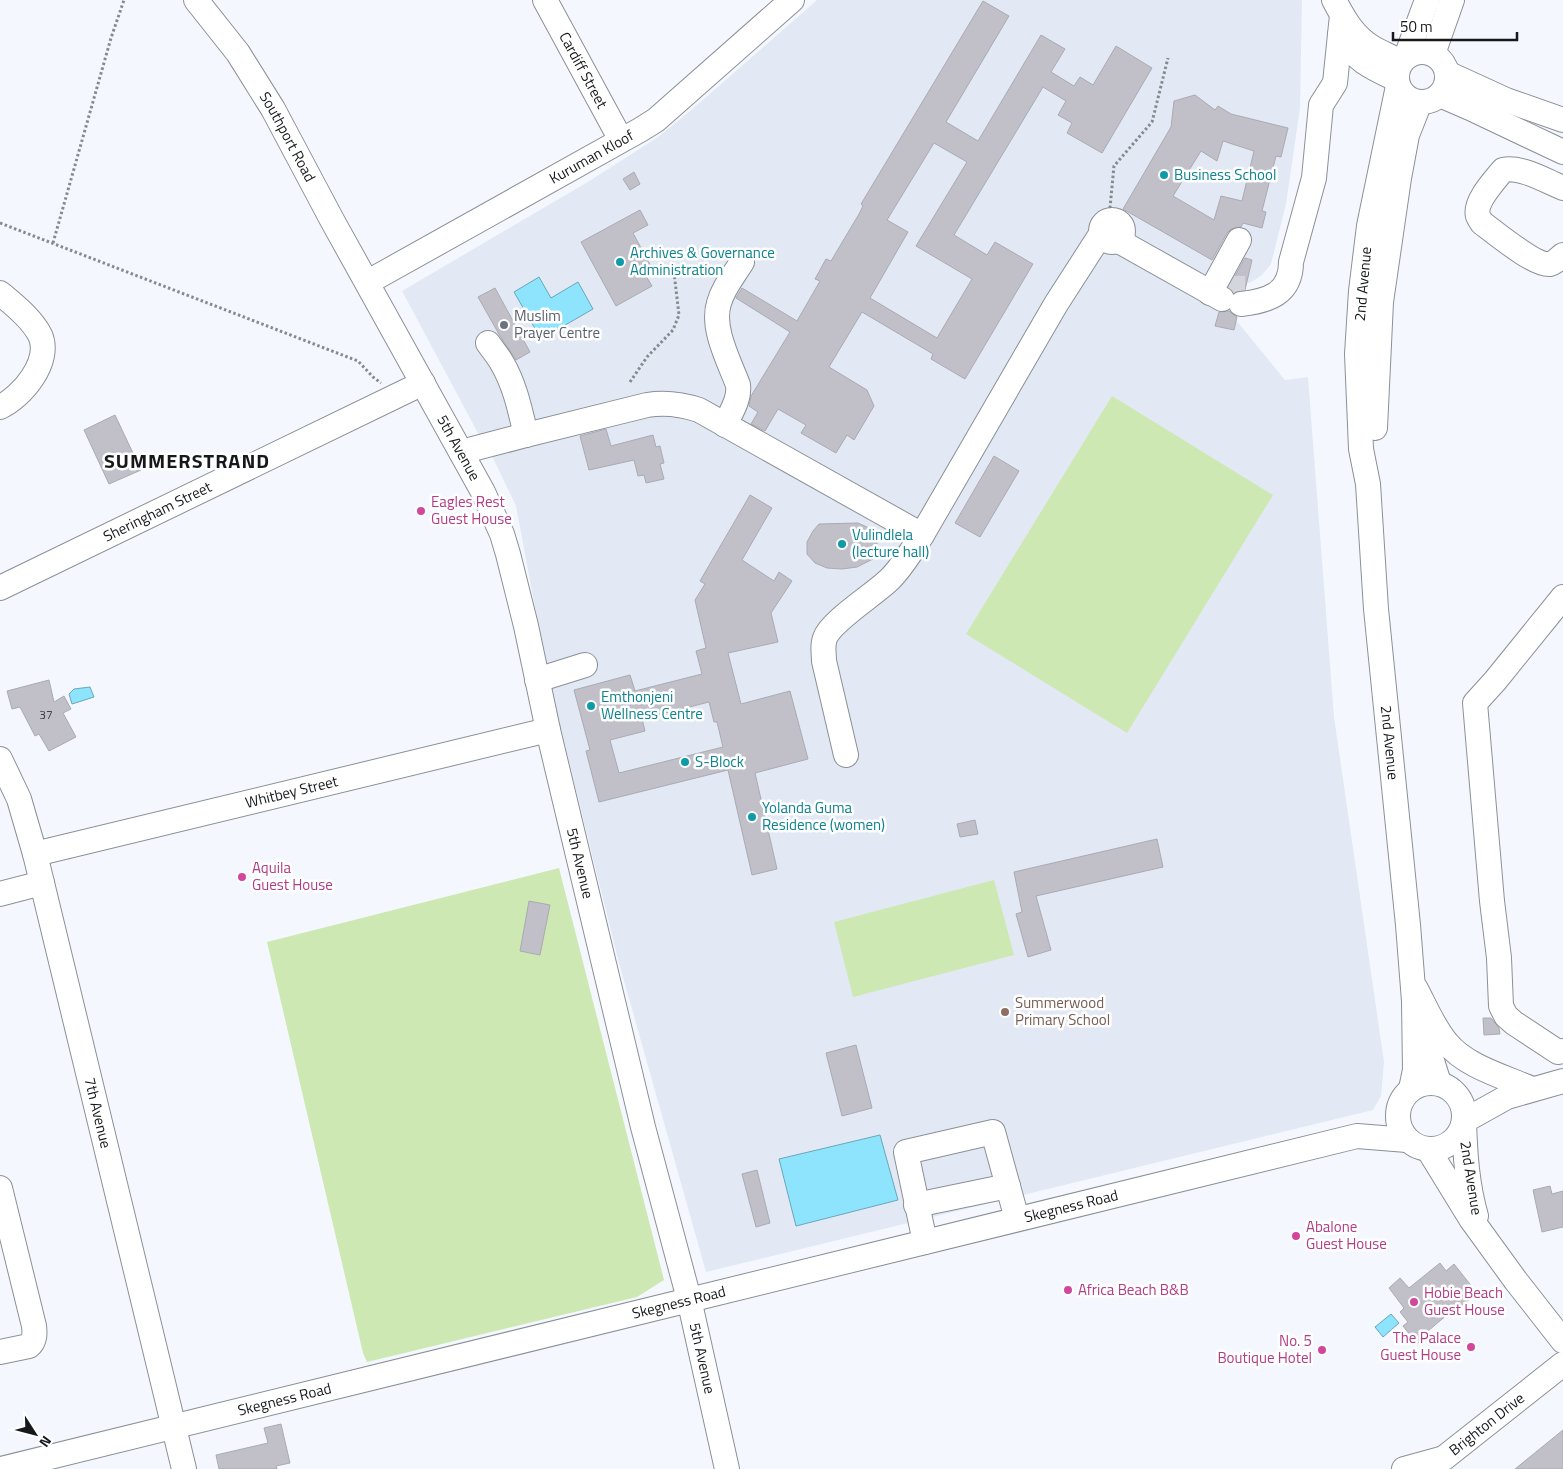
<svg xmlns="http://www.w3.org/2000/svg" width="1563" height="1469" font-family="'Titillium Web',sans-serif">
<style>
.built{fill:#e2e9f4}
.green{fill:#cde8b2}
.water{fill:#8de4fc;stroke:#69a7b8}
.building{fill:#c1c0c9;stroke:#aaaab3;fill-rule:evenodd}
.lines{fill:none;stroke-linecap:round;stroke-linejoin:round}
.minor-tunnel{stroke:#d3d6dc;stroke-width:24;stroke-dasharray:24 12;stroke-linecap:butt}
.minor-casing{stroke:#8b9097;stroke-width:26}
.path{stroke:#86898d;stroke-width:3;stroke-dasharray:2.5 2.5;stroke-linecap:butt}
.minor{stroke:#fff;stroke-width:24}
.culture-dot{fill:#0f9aa8;stroke:#fff;stroke-width:2}
.worship-dot{fill:#6b7280;stroke:#fff;stroke-width:2}
.hotel-dot{fill:#d1479c;stroke:#fff;stroke-width:2}
.education-dot{fill:#8d6e63;stroke:#fff;stroke-width:2}
.labels{text-anchor:middle;stroke-width:5;stroke-linejoin:round;paint-order:stroke}
.number-label{font-size:12px;fill:#414246}
.street-label{font-size:15px;fill:#16181b;stroke:#fff}
.culture-label{font-size:15px;fill:#0d838f;stroke:#fff;text-anchor:start}
.worship-label{font-size:15px;fill:#5b616d;stroke:#fff;text-anchor:start}
.hotel-label{font-size:15px;fill:#b23c85;stroke:#fff;text-anchor:start}
.education-label{font-size:15px;fill:#785e54;stroke:#fff;text-anchor:start}
.district-label{font-size:20px;font-weight:bold;letter-spacing:1px;fill:#16181b;stroke:#fff}
</style>
<rect width="100%" height="100%" fill="#f4f8fe"/>
<!-- built -->
<path class="built" d="M817 0H1302L1300 108 1286 204 1271 264 1262 275 1253 281 1246 284 1236 320 1285 380 1308 377 1334 717 1384 1062 1381 1096 1373 1110 706 1272 619 963 548 677 516 506 494 460 479 435 402 291 591 180 658 137 689 112Z"/>
<!-- green -->
<g class="green">
<path d="M1112 396 1273 495 1127 733 966 634Z"/>
<path d="M559 868 664 1280 637 1297 367 1362 363 1353 267 942Z"/>
<path d="M994 880 1014 955 853 997 834 922Z"/>
</g>
<!-- water -->
<g class="water">
<path d="M539 277 551 298 578 282 593 309 541 339 514 292Z"/>
<path d="M90 687 94 697 72 704 69 694 74 689Z"/>
<path d="M880 1135 898 1200 796 1226 779 1159Z"/>
<path d="M1391 1314 1399 1323 1383 1337 1375 1327Z"/>
</g>
<!-- building -->
<g class="building">
<path d="M983 1 1009 16 946 122 978 141 1041 35 1065 49 1051 72 1074 86 1080 77 1093 85 1116 46 1152 68 1102 153 1067 133 1072 123 1058 115 1066 101 1043 87 954 235 987 255 995 242 1033 264 965 379 931 359 933 354 862 312 829 367 867 390 874 406 854 440 847 435 836 453 801 433 806 425 778 409 765 431 751 424 758 412 749 406 751 396 790 332 736 298 742 288 797 321 820 281 815 279 826 259 831 261 859 214 863 206 861 204ZM934 143 967 162 916 246 972 279 937 338 870 298 908 232 887 220Z"/>
<path d="M1195 95 1215 110 1218 106 1231 114 1288 128 1281 157 1276 156 1262 211 1266 212 1262 228 1243 223 1241 227 1231 229 1227 233 1212 260 1123 209 1171 127 1174 101ZM1223 141 1254 151 1242 201 1221 196 1214 220 1173 196 1201 151 1217 161Z"/>
<path d="M634 172 640 184 630 190 623 179Z"/>
<path d="M640 210 648 225 633 233 654 272 646 276 652 286 616 306 581 242Z"/>
<path d="M1245 258 1252 260 1245 290 1234 292 1229 287Z"/>
<path d="M495 288 530 352 516 360 500 336 478 297Z"/>
<path d="M1229 311 1237 317 1234 330 1215 326 1219 312Z"/>
<path d="M115 415 141 470 109 484 84 430Z"/>
<path d="M606 429 611 446 653 435 656 447 660 446 664 463 660 464 664 479 646 483 644 475 638 476 634 460 589 470 580 436Z"/>
<path d="M994 456 1019 471 980 537 955 523Z"/>
<path d="M750 495 772 508 742 560 774 581 779 572 792 581 771 613 778 642 728 653 741 704 790 691 808 759 755 773 777 869 752 875 728 770 599 802 586 751 590 750 574 690 630 675 635 691 702 674 696 651 706 648 695 600 705 584 700 581ZM709 702 714 722H717L723 747 619 773 610 740 645 731 642 719Z"/>
<path d="M858 523 869 528 875 536 878 547 873 559 857 567 842 569 827 568 815 563 807 554V542L813 531 819 524Z"/>
<path d="M49 680 54 702 64 696 71 709 63 713 76 737 49 751 39 734 35 736 20 707 12 709 7 691Z"/>
<path d="M975 820 978 834 960 837 957 824Z"/>
<path d="M1157 839 1163 867 1036 896 1051 950 1028 957 1016 914 1022 912 1014 872Z"/>
<path d="M529 901 550 905 540 955 520 951Z"/>
<path d="M1483 1018H1491L1499 1028 1500 1034 1484 1035Z"/>
<path d="M856 1045 872 1108 842 1116 826 1053Z"/>
<path d="M757 1170 770 1223 756 1227 742 1174Z"/>
<path d="M1550 1186 1552 1194 1563 1191V1227L1542 1232 1533 1190Z"/>
<path d="M1440 1263 1446 1271 1454 1264 1477 1293 1456 1311 1454 1309 1428 1331 1430 1334 1417 1344 1403 1326 1408 1322 1400 1312 1404 1308 1389 1288 1400 1278 1409 1288Z"/>
<path d="M281 1424 290 1463 276 1466 277 1469H219L216 1455 268 1443 264 1428Z"/>
<path d="M1563 1430V1469H1515Z"/>
</g>
<g class="lines">
<!-- minor-tunnel -->
<path class="minor-tunnel" d="M1225 288H1245"/>
<!-- minor casing -->
<g class="minor-casing">
<g id="minor">
<path id="s1" d="M196 0 238 53 273 109 332 220 483 492 502 534 508 554 526 626 548 730 643 1127 689 1299 727 1469"/>
<path id="s2" d="M545 0 621 140"/>
<path d="M1334 0C1344 19 1354 37 1373 48 1382 53 1392 57 1401 62"/>
<path d="M1340 35C1356 61 1370 67 1396 79"/>
<circle cx="1422" cy="77" r="25"/>
<path d="M1433 54 1452 0"/>
<path d="M1406 57 1427 0"/>
<path d="M1447 73 1506 100 1563 120"/>
<path id="s3" d="M1398 86 1369 226 1361 291 1357 354 1361 449 1368 484 1376 609 1408 925 1414 1001 1415 1070 1411 1089"/>
<path d="M1440 95 1470 108 1563 152"/>
<path d="M1563 188C1546 181 1521 166 1503 170 1494 181 1474 202 1478 216 1479 219 1481 221 1482 223 1496 233 1535 266 1550 264 1555 263 1559 258 1563 255"/>
<circle cx="1112" cy="231" r="11"/>
<path d="M1117 240 1222 299"/>
<path id="s4" d="M368 282 640 130 656 120 792 0"/>
<path d="M0 293C14 305 31 318 40 335 52 361 22 397 0 407"/>
<path d="M1210 293 1239 240"/>
<path d="M1241 304C1268 301 1291 294 1291 262L1314 178 1321 105 1335 83 1342 15"/>
<path d="M488 343C493 350 498 356 502 363 515 385 520 410 526 435"/>
<path d="M725 425C731 412 740 399 738 385 729 361 711 328 719 303 723 288 734 275 742 262"/>
<path d="M1375 428 1381 302 1399 178 1407 135 1420 102"/>
<path d="M461 452 526 435 647 405C666 402 681 404 699 410L922 535C912 550 903 566 890 579 875 594 831 621 825 638 822 646 824 653 824 661L846 755"/>
<path d="M922 535 1056 304 1101 234"/>
<path id="s5" d="M0 588 423 383"/>
<path d="M1563 597 1495 681 1475 703 1492 901 1499 958 1501 1006 1506 1016 1514 1023 1558 1052 1563 1051"/>
<path d="M537 680 585 665"/>
<path id="s6" d="M0 759 19 799 35 854 184 1469"/>
<path id="s7" d="M35 854 548 730"/>
<path d="M0 894 42 883"/>
<path d="M1416 989C1425 1006 1434 1028 1447 1043 1465 1066 1505 1077 1532 1089"/>
<path d="M1422 1029 1439 1083"/>
<circle cx="1431" cy="1116" r="33"/>
<path d="M1428 1149 1471 1219 1516 1281 1563 1341"/>
<path d="M0 1188 34 1326C35 1334 35 1341 29 1346L0 1352"/>
<path d="M916 1205 1008 1186"/>
<path d="M1476 1216C1467 1185 1465 1153 1464 1121L1507 1097 1563 1081"/>
<path d="M925 1242 906 1152 993 1132 1017 1219"/>
<path id="s8" d="M1 1469 1357 1136 1407 1140"/>
<path id="s9" d="M1404 1469 1444 1458 1563 1364"/>
</g>
</g>
<!-- path -->
<g class="path">
<path d="M1109 218 1114 166 1152 122 1168 58"/>
<path d="M0 223 358 361 373 377 381 383"/>
<path d="M53 243 111 38 124 0"/>
<path d="M630 382 647 357 673 330 679 315 673 264 674 261"/>
</g>
<!-- minor -->
<use href="#minor" class="minor"/>
</g>
<!-- markers -->
<g class="culture-dot">
<circle cx="1164" cy="175" r="5"/>
<circle cx="620" cy="262" r="5"/>
<circle cx="842" cy="544" r="5"/>
<circle cx="591" cy="706" r="5"/>
<circle cx="685" cy="762" r="5"/>
<circle cx="752" cy="817" r="5"/>
</g>
<circle class="worship-dot" cx="504" cy="325" r="5"/>
<g class="hotel-dot">
<circle cx="421" cy="511" r="5"/>
<circle cx="242" cy="877" r="5"/>
<circle cx="1296" cy="1236" r="5"/>
<circle cx="1068" cy="1290" r="5"/>
<circle cx="1414" cy="1302" r="5"/>
<circle cx="1471" cy="1347" r="5"/>
<circle cx="1322" cy="1350" r="5"/>
</g>
<circle class="education-dot" cx="1005" cy="1012" r="5"/>
<g class="labels">
<!-- number labels -->
<g class="number-label">
<text x="46" y="719">37</text>
</g>
<!-- street labels -->
<g class="street-label">
<text dy="5" stroke="none"><textPath href="#s2" startOffset="80">Cardiff Street</textPath></text>
<text dy="5" stroke="none"><textPath href="#s1" startOffset="165">Southport Road</textPath></text>
<text dy="5" stroke="none"><textPath href="#s4" startOffset="256">Kuruman Kloof</textPath></text>
<text transform="translate(1363 284) rotate(-85)" y="5">2nd Avenue</text>
<text dy="5" stroke="none"><textPath href="#s1" startOffset="520">5th Avenue</textPath></text>
<text dy="5" stroke="none"><textPath href="#s5" startOffset="175">Sheringham Street</textPath></text>
<text dy="5" stroke="none"><textPath href="#s3" startOffset="662">2nd Avenue</textPath></text>
<text dy="5" stroke="none"><textPath href="#s7" startOffset="264">Whitbey Street</textPath></text>
<text dy="5" stroke="none"><textPath href="#s1" startOffset="955">5th Avenue</textPath></text>
<text dy="5" stroke="none"><textPath href="#s6" startOffset="368">7th Avenue</textPath></text>
<text transform="translate(1471 1178) rotate(81)" y="5">2nd Avenue</text>
<text dy="5" stroke="none"><textPath href="#s8" startOffset="1102">Skegness Road</textPath></text>
<text dy="5" stroke="none"><textPath href="#s8" startOffset="698">Skegness Road</textPath></text>
<text dy="5" stroke="none"><textPath href="#s1" startOffset="1465">5th Avenue</textPath></text>
<text dy="5" stroke="none"><textPath href="#s8" startOffset="292">Skegness Road</textPath></text>
<text dy="5" stroke="none"><textPath href="#s9" startOffset="96">Brighton Drive</textPath></text>
</g>
<!-- culture labels -->
<g class="culture-label">
<text x="1174" y="180">Business School</text>
<text x="630" y="258">Archives &amp; Governance<tspan x="630" dy="17">Administration</tspan></text>
<text x="852" y="540">Vulindlela<tspan x="852" dy="17">(lecture hall)</tspan></text>
<text x="601" y="702">Emthonjeni<tspan x="601" dy="17">Wellness Centre</tspan></text>
<text x="695" y="767">S-Block</text>
<text x="762" y="813">Yolanda Guma<tspan x="762" dy="17">Residence (women)</tspan></text>
</g>
<!-- worship labels -->
<g class="worship-label">
<text x="514" y="321">Muslim<tspan x="514" dy="17">Prayer Centre</tspan></text>
</g>
<!-- hotel labels -->
<g class="hotel-label">
<text x="431" y="507">Eagles Rest<tspan x="431" dy="17">Guest House</tspan></text>
<text x="252" y="873">Aquila<tspan x="252" dy="17">Guest House</tspan></text>
<text x="1306" y="1232">Abalone<tspan x="1306" dy="17">Guest House</tspan></text>
<text x="1078" y="1295">Africa Beach B&amp;B</text>
<text x="1424" y="1298">Hobie Beach<tspan x="1424" dy="17">Guest House</tspan></text>
<text x="1461" y="1343" text-anchor="end">The Palace<tspan x="1461" dy="17">Guest House</tspan></text>
<text x="1312" y="1346" text-anchor="end">No. 5<tspan x="1312" dy="17">Boutique Hotel</tspan></text>
</g>
<!-- education labels -->
<g class="education-label">
<text x="1015" y="1008">Summerwood<tspan x="1015" dy="17">Primary School</tspan></text>
</g>
<!-- district labels -->
<g class="district-label">
<text x="187" y="468">SUMMERSTRAND</text>
</g>
</g>
<!-- north arrow -->
<g transform="translate(35 1434) rotate(126)" stroke="#ffffff" stroke-width="4" paint-order="stroke">
<path d="M0-4L9 19L0 12L-9 19Z" fill="#16181b"/>
<text y="-8" font-size="14" font-weight="bold" text-anchor="middle" fill="#16181b">N</text>
</g>
<!-- scale -->
<path d="M1393 32v8h124v-8" fill="none" stroke="#16181b" stroke-width="2.5"/>
<text x="1400" y="32" font-size="15" fill="#16181b" stroke="#ffffff" stroke-width="4" paint-order="stroke">50 m</text>
</svg>
